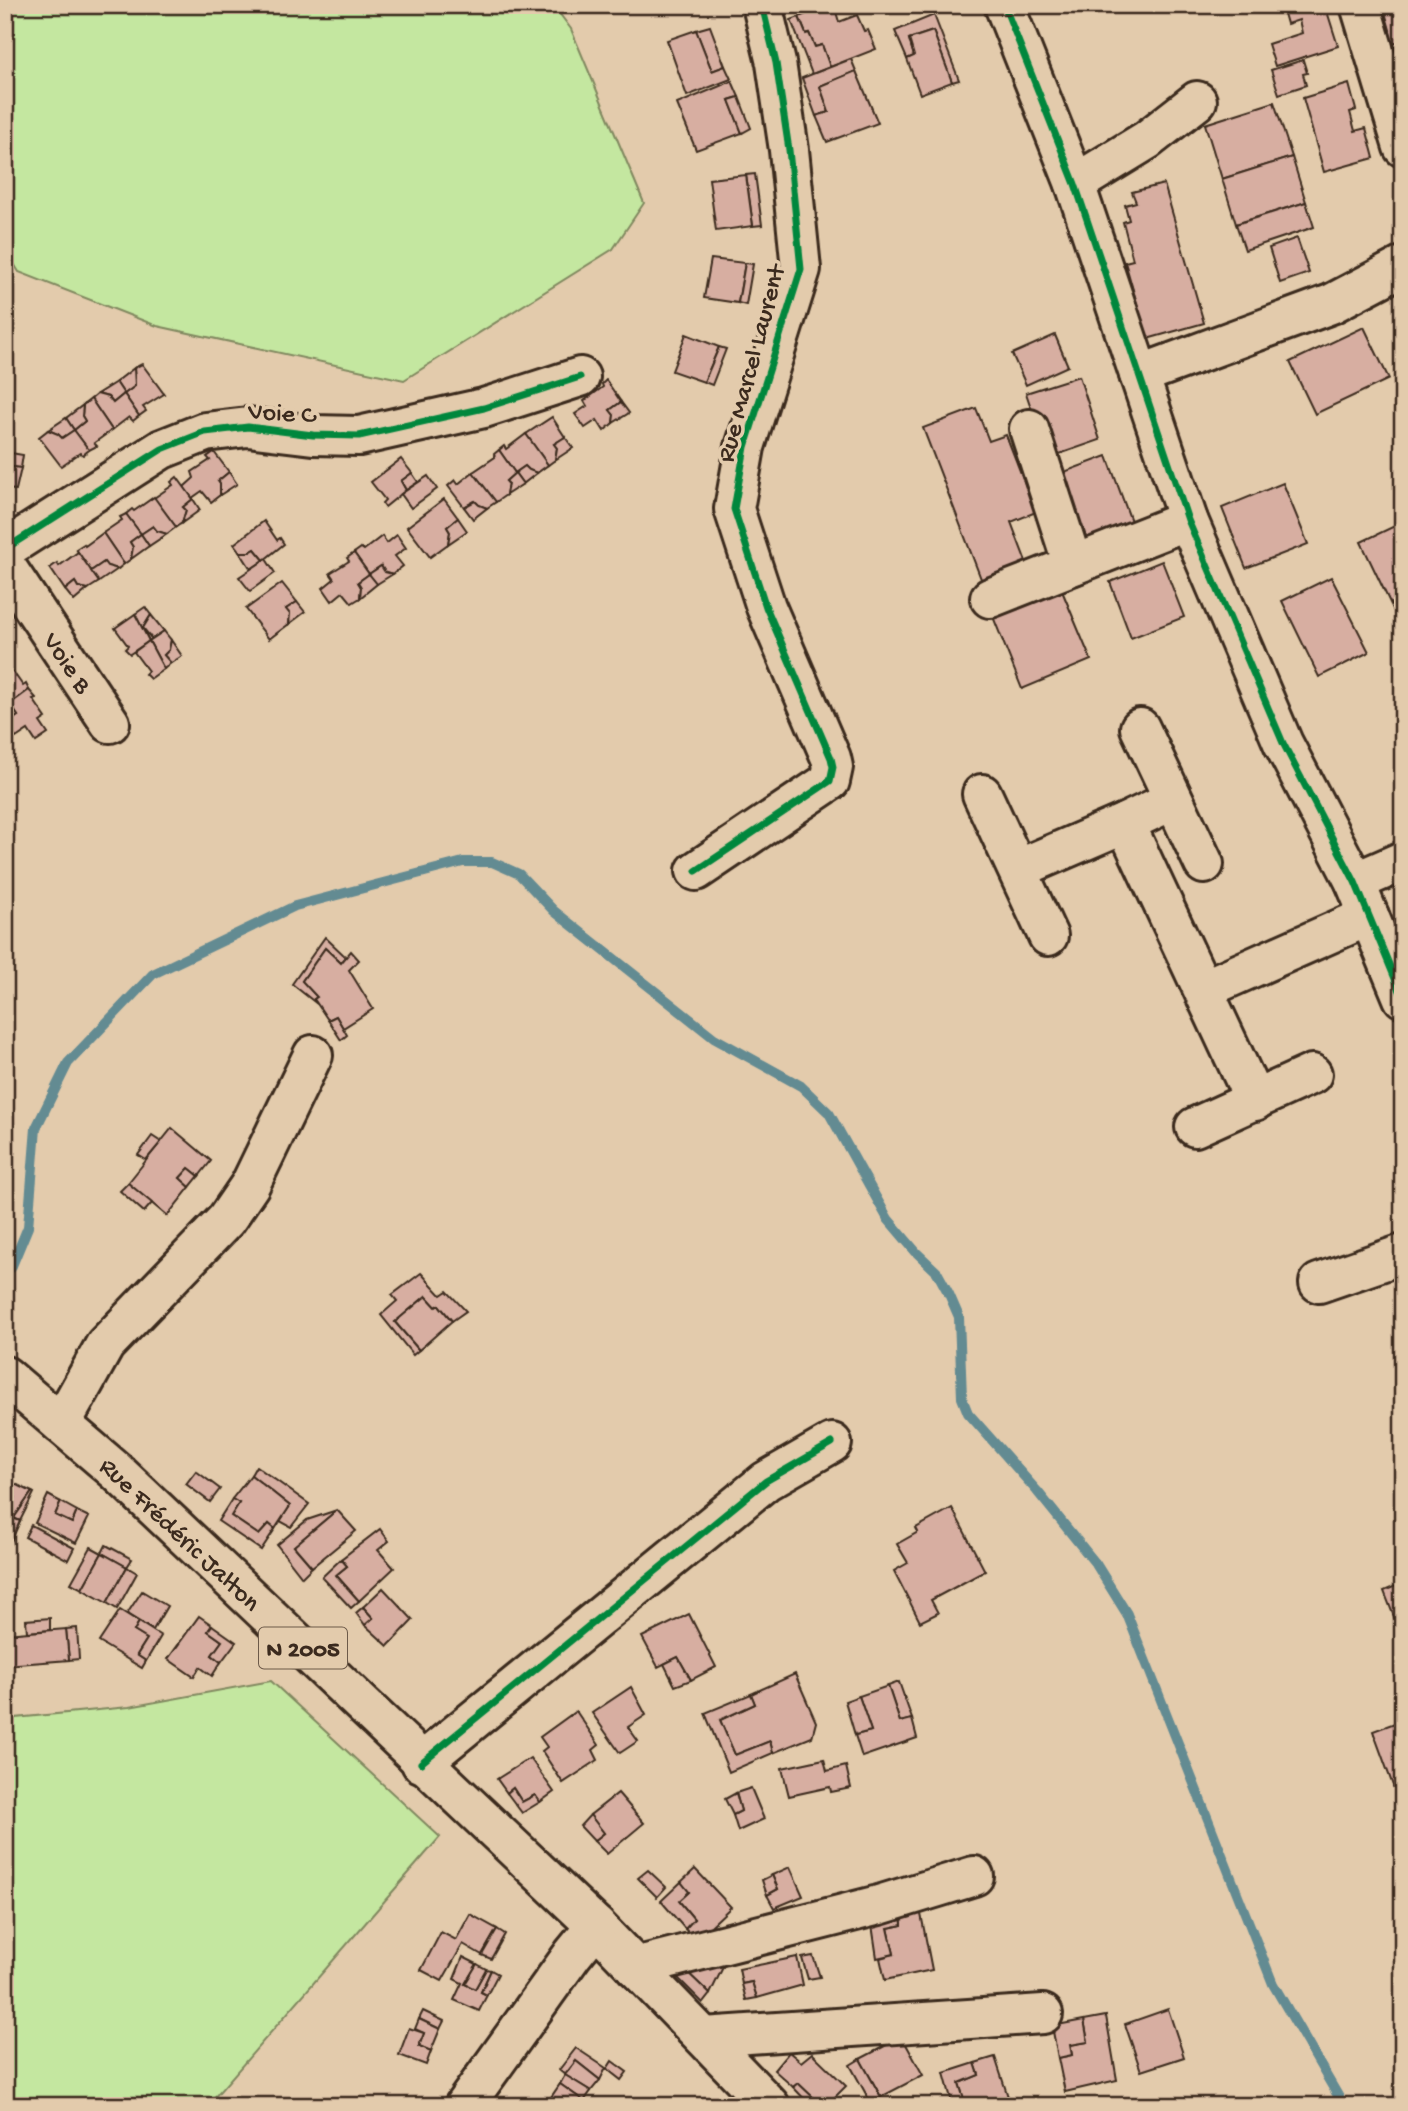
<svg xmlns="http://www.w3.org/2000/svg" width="1408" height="2111" font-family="'Gochi Hand',sans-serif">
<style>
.green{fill:#c4e7a0;stroke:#80885f;stroke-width:2}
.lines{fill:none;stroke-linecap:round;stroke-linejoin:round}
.stream{stroke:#648b92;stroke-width:10}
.building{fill:#d7aea1;stroke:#3b2a1e;stroke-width:2}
.minor-casing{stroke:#3b2a1e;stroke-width:44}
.major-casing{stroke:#3b2a1e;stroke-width:44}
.minor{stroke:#e3cbac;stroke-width:38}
.major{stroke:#e3cbac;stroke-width:38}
.cycleway-casing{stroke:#e3cbac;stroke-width:11}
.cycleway{stroke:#00873e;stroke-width:7}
.labels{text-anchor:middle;stroke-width:7;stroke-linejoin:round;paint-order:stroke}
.shield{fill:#e3cbac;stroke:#6d5a49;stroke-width:2}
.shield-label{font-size:24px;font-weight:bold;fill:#3b2a1e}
.street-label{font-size:26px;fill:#3b2a1e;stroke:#e3cbac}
</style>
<rect width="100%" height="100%" fill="#e3cbac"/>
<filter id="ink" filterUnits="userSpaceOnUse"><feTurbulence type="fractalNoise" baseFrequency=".0143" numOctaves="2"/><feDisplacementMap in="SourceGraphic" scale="14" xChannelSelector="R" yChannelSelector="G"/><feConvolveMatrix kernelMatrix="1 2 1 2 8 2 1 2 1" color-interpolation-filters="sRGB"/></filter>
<g filter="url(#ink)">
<!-- green -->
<g class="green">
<path d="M5 5H553L571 29 644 203 613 249 404 380 157 326 19 272 5 249Z"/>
<path d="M271 1681 440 1837 207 2106H5V1719L129 1707Z"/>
</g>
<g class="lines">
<!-- stream -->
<path class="stream" d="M5 1271 11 1268 28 1227 36 1128 68 1063 153 974 295 906 463 862H492L519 874 554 911 714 1038 801 1086 829 1113 888 1219 916 1252 937 1272 949 1294 959 1317 962 1398 968 1413 1037 1491 1096 1564 1127 1614 1273 1984 1344 2106"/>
</g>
<!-- building -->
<g class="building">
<path d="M827 5H834L839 22 857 15 864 31 868 30 876 49 830 67 822 45 815 47 809 33 806 34 799 17Z"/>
<path d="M1298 5H1325L1338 46 1275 66 1268 44 1302 33 1299 20 1287 24 1283 10Z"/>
<path d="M1383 5H1403V41L1385 46 1381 32 1390 30Z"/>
<path d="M934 15 959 80 952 82 933 31 909 39 914 56 907 59 895 31Z"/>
<path d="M799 17 806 34 809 33 815 47 822 45 830 67 812 74 791 20Z"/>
<path d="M710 26 725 66 712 71 696 30Z"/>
<path d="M696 30 712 71 725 66 731 79 687 96 667 40Z"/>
<path d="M933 31 952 82 920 94 907 59 914 56 909 39Z"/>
<path d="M851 59 856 71 820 86 829 112 816 116 802 78Z"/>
<path d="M1303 60 1307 73 1303 74 1306 85 1279 94 1271 70Z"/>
<path d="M856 71 878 123 827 142 816 116 829 112 820 86Z"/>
<path d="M732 81 739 97 729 100 742 133 696 150 677 104Z"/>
<path d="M1349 84 1356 110 1350 112 1355 131 1366 128 1374 158 1324 172 1303 98Z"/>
<path d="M739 97 751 128 742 133 729 100Z"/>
<path d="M1274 102 1292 157 1222 179 1205 124Z"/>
<path d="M1292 157 1306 202 1236 224 1222 179Z"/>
<path d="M755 174 762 225 753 226 746 175Z"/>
<path d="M746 175 753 226 716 231 709 179Z"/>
<path d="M1164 184 1204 323 1147 339 1125 262 1133 260 1123 222 1129 220 1125 205 1136 202 1132 192Z"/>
<path d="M1306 202 1314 227 1245 250 1236 224Z"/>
<path d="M1297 238 1309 273 1280 283 1269 248Z"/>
<path d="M711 259 745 263 738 303 704 298Z"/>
<path d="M745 263 753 264 746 305 738 303Z"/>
<path d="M1364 327 1389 379 1315 414 1290 362Z"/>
<path d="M686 334 719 347 704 382 672 371Z"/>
<path d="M1055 335 1068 366 1026 385 1012 354Z"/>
<path d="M719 347 726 349 712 385 704 382Z"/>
<path d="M142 364 164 394 143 407 146 411 139 416 124 394 135 386 134 368Z"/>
<path d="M134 368 135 386 124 394 116 382Z"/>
<path d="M1079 376 1100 440 1048 458 1026 393Z"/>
<path d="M606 380 621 402 610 410 614 415 613 423 604 431 597 420 585 428 575 414 587 406 584 401 603 387 602 384Z"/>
<path d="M116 382 124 394 113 403 108 397 97 394Z"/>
<path d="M97 394 108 397 113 403 124 394 139 416 133 421 129 417 112 430 91 399Z"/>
<path d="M91 399 112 430 94 443 97 446 89 450 74 430 85 421 82 416 83 405Z"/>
<path d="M621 402 629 413 613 423 614 415 610 410Z"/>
<path d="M83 405 82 416 85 421 74 430 66 418Z"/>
<path d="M976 408 989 441 1006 435 1036 512 1011 522 1028 567 983 584 923 428Z"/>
<path d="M552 417 565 437 554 444 557 448 555 460 548 465 526 434Z"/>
<path d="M66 418 74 430 62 438 58 434 48 430Z"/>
<path d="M48 430 58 434 62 438 74 430 89 450 83 455 80 453 61 466 39 437Z"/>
<path d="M526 434 548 465 537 473 529 470 525 466 515 473 499 450 504 446 506 449Z"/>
<path d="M565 437 573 448 555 460 557 448 554 444Z"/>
<path d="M499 450 515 473 506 481 508 483 506 495 496 502 473 472 495 457 494 454Z"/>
<path d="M5 452 23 455 21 468 5 466Z"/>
<path d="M214 452 229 472 218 481 220 484V495L211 502 202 491 192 498 184 487 194 478 192 472 210 460 207 457Z"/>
<path d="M1107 456 1132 524 1082 543 1056 475Z"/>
<path d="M401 459 412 473 401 481 406 490 385 507 382 503 385 500 371 482Z"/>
<path d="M5 466 21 468 16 490 5 489Z"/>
<path d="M525 466 529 470 537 473 523 484 515 473Z"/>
<path d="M229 472 237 484 220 495V484L218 481Z"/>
<path d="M473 472 496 502 487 508 479 505 475 501 464 507 448 486 455 480 458 484Z"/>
<path d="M412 473 418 482 406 490 401 481Z"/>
<path d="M515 473 523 484 506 495 508 483 506 481Z"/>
<path d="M428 476 437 489 411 508 401 494Z"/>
<path d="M177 477 193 499 183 507 186 510 182 523 176 527 154 498 173 485 171 482Z"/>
<path d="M1283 483 1308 544 1246 568 1222 508Z"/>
<path d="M154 497 176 527 167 534 157 531 153 526 141 534 126 514 132 509 134 511Z"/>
<path d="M193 499 200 510 182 523 186 510 183 507Z"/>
<path d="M444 499 458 518 447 527 450 532 448 544 430 557 407 527Z"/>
<path d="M475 501 479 505 487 508 473 519 464 507Z"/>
<path d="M126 514 141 534 130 542 133 547 131 559 124 564 103 533 122 520 120 517Z"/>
<path d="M458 518 467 531 448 544 450 532 447 527Z"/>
<path d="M264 521 277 540 280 538 284 544 264 560 255 549 250 552H240L234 544Z"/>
<path d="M1403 522V630L1361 542Z"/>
<path d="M153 526 157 531 167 534 149 546 141 534Z"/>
<path d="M103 533 124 564 118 569 107 566 104 562 91 571 76 549 84 544 85 546Z"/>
<path d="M141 534 149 546 131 559 133 547 130 542Z"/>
<path d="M397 535 406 548 395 556 403 566 393 574 385 572 381 566 369 574 354 553 361 548 364 550 382 536 387 543Z"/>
<path d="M255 549 264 560 251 569 240 552H250Z"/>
<path d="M78 552 99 582 88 589 78 587 75 582 65 590 50 568 57 563 59 566Z"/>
<path d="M354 553 369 574 358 582 361 587 360 598 352 603 343 592 332 601 323 588 334 579 330 573 349 561 347 558Z"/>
<path d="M266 559 275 573 250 591 239 577Z"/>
<path d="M1162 561 1184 617 1131 638 1110 582Z"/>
<path d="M104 562 107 566 118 569 99 582 91 571Z"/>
<path d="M381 566 385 572 393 574 377 584 369 574Z"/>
<path d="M369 574 377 584 360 598 361 587 358 582Z"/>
<path d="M1331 577 1369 652 1319 677 1282 601Z"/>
<path d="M75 582 78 587 88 589 74 601 65 590Z"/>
<path d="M282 583 297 602 286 609 290 614 289 624 269 639 246 609Z"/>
<path d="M1060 586 1091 660 1022 689 992 614Z"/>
<path d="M297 602 305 612 289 624 290 614 286 609Z"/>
<path d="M145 607 151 615 143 628 152 639 149 641 135 614Z"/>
<path d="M135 614 149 641 130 654 125 649 128 646 115 628Z"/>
<path d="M151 615 164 631 152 639 143 628Z"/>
<path d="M164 631 171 640 169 650 164 655 171 663 164 669 149 641Z"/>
<path d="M171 640 182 656 171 663 164 655 169 650Z"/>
<path d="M149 641 164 669 150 679 145 674 148 671 134 652Z"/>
<path d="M9 666 23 686 26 684 29 690 10 704 5 698V668Z"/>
<path d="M29 690 36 698 33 699 46 718 40 722 48 734 36 742 28 730 16 738 10 730 12 720 18 716 10 704Z"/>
<path d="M10 704 18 716 12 720 10 730 5 723V707Z"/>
<path d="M325 937 346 957 341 963 325 948 302 981 317 997 314 999 317 1004 292 984Z"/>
<path d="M325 948 341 963 351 951 359 960 349 970 373 1009 343 1028 336 1016 328 1020 314 999 317 997 302 981Z"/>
<path d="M336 1016 347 1035 341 1040 328 1020Z"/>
<path d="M172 1128 211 1161 199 1176 189 1168 180 1178 190 1187 167 1216 128 1183Z"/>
<path d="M152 1136 161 1142 146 1160 138 1155Z"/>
<path d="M189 1168 199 1176 190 1187 180 1178Z"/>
<path d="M128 1183 152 1203 144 1212 120 1191Z"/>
<path d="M421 1273 441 1295 447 1291 466 1311 452 1321 439 1305 436 1307 426 1296 395 1322 419 1350 413 1355 381 1315 397 1301 392 1295Z"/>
<path d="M426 1296 436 1307 439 1305 452 1321 419 1350 395 1322Z"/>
<path d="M256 1466 309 1504 291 1527 280 1521 290 1506 251 1475Z"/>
<path d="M196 1471 220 1489 210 1502 186 1484Z"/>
<path d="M251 1475 290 1506 275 1529 269 1524 259 1535 231 1516 239 1503 232 1499Z"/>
<path d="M5 1479 32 1492 14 1518 7 1516 15 1498 5 1494Z"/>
<path d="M32 1492 34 1493 20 1521 14 1518Z"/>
<path d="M5 1494 15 1498 7 1516 20 1521 10 1544 5 1541Z"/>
<path d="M48 1495 61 1502 55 1515 72 1523 77 1511 89 1517 76 1543 35 1523Z"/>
<path d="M232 1499 239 1503 231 1516 259 1535 269 1524 275 1529 261 1550 218 1521Z"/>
<path d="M61 1502 77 1511 72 1523 55 1515Z"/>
<path d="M952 1508 985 1571 931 1600 938 1613 920 1622 894 1571 908 1563 897 1544 918 1532 916 1528Z"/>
<path d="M337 1510 294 1546 312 1567 302 1577 277 1545 307 1520Z"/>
<path d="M337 1510 356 1531 312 1567 294 1546Z"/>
<path d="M31 1525 74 1548 68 1560 25 1537Z"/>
<path d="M380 1529 389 1541 378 1550 394 1568 359 1601 336 1575 347 1566 341 1559Z"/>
<path d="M106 1545 132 1559 127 1567 102 1553Z"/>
<path d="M91 1547 102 1553 82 1589 71 1583Z"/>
<path d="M102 1553 127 1567 107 1603 82 1589Z"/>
<path d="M341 1559 347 1566 336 1575 359 1601 351 1608 322 1577Z"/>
<path d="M127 1567 137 1573 117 1609 107 1603Z"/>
<path d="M1403 1583V1640L1384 1591Z"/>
<path d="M383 1588 413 1620 388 1646 365 1625 373 1618 363 1607Z"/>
<path d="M142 1591 167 1606 153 1630 127 1614Z"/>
<path d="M363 1607 373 1618 365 1625 356 1613Z"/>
<path d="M120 1610 139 1622 134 1631 147 1639 137 1655 146 1661 142 1668 99 1642Z"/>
<path d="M689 1614 716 1667 691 1680 678 1657 658 1667 642 1637Z"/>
<path d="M199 1616 212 1625 208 1631 222 1641 212 1655 221 1662 212 1676 200 1667 194 1677 168 1659Z"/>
<path d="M50 1618V1630L27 1632 26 1620Z"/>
<path d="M139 1622 161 1636 146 1661 137 1655 147 1639 134 1631Z"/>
<path d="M212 1625 236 1642 221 1662 212 1655 222 1641 208 1631Z"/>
<path d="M77 1628 79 1659 69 1660 66 1629Z"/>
<path d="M66 1629 69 1660 5 1665V1634Z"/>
<path d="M678 1657 691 1680 675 1686 664 1664Z"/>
<path d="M795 1674 816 1722 812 1737 773 1753 770 1741 735 1755 720 1720 755 1704 751 1694Z"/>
<path d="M899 1682 912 1719 900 1722 888 1686Z"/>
<path d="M888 1686 900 1722 912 1719 917 1738 862 1757 855 1735 871 1731 859 1696Z"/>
<path d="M631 1687 646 1715 628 1727 638 1741 620 1753 592 1713Z"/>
<path d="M751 1694 755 1704 720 1720 735 1755 770 1741 773 1753 729 1772 705 1713Z"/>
<path d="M859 1696 871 1731 855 1735 845 1701Z"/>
<path d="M576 1711 599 1745 593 1750 598 1760 563 1783 542 1751 547 1747 540 1737Z"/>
<path d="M1403 1720V1791L1396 1794 1373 1731Z"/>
<path d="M530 1758 554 1792 540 1802 535 1795 522 1802 513 1788 507 1793 497 1779Z"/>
<path d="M824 1759 827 1771 846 1766 851 1788 831 1792 830 1787 789 1796 782 1768Z"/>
<path d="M513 1788 522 1802 535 1795 540 1802 522 1813 507 1793Z"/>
<path d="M751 1788 764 1819 738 1831 733 1815 741 1811 736 1793Z"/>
<path d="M618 1793 644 1823 607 1854 594 1841 604 1833 590 1815Z"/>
<path d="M736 1793 741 1811 733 1815 725 1799Z"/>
<path d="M590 1815 604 1833 594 1841 580 1826Z"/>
<path d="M790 1867 803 1896 774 1908 767 1895 778 1889 772 1875Z"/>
<path d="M695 1869 731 1907 696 1940 685 1929 694 1919 679 1901 689 1892 681 1882Z"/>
<path d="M648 1870 666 1887 657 1897 638 1878Z"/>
<path d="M772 1875 778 1889 767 1895 762 1880Z"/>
<path d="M681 1882 689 1892 679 1901 694 1919 685 1929 661 1901Z"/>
<path d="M920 1909 932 1970 885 1980 880 1958 894 1954 888 1928 902 1925 901 1912Z"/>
<path d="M901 1912 902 1925 888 1928 894 1954 877 1958 871 1918Z"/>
<path d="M470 1914 497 1929 482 1955 463 1944 442 1981 421 1970 441 1932 456 1940Z"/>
<path d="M497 1929 505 1934 491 1959 482 1955Z"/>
<path d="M708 1949 724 1965 710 1994 681 1966Z"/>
<path d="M813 1956 820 1977 808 1979 802 1958Z"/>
<path d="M463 1957 477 1964 465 1984 475 1989 486 1969 491 1970 481 1992 487 1995 479 2011 454 2000 462 1983 454 1979Z"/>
<path d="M797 1957 803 1985 757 1998 752 1982 742 1984 739 1969Z"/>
<path d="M477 1964 486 1969 475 1989 465 1984Z"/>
<path d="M681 1966 710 1994 703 2003 672 1972Z"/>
<path d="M491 1970 498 1974 487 1995 481 1992Z"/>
<path d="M752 1982 757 1998 746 2000 742 1984Z"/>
<path d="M1168 2009 1184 2057 1141 2071 1125 2024Z"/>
<path d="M423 2011 444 2021 440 2029 419 2019Z"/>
<path d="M1106 2016 1117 2080 1065 2092 1058 2058 1072 2055 1070 2045 1088 2042 1084 2020Z"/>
<path d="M419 2019 440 2029 431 2051 419 2046 424 2033 415 2029Z"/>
<path d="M1084 2020 1088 2042 1070 2045 1072 2055 1058 2058 1052 2026Z"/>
<path d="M409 2028 424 2033 419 2046 431 2051 426 2065 399 2055Z"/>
<path d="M902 2037 923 2075 881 2097 860 2059Z"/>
<path d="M576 2048 606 2068 600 2080 576 2061 565 2075 559 2070Z"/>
<path d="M789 2052 801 2062 812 2053 846 2086 826 2106H811L816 2100 798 2083 793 2087 774 2070Z"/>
<path d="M995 2057 1011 2106H966L959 2083 979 2075 975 2063Z"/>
<path d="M860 2059 881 2097 871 2103 850 2065Z"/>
<path d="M576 2061 600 2080 591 2091 565 2075Z"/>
<path d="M612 2061 627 2072 621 2080 607 2069Z"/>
<path d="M975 2063 979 2075 959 2083 966 2106H953L944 2073Z"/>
<path d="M565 2075 591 2091 584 2101 560 2084Z"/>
<path d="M798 2083 816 2100 811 2106 793 2087Z"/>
<path d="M560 2084 584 2101 581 2106H545Z"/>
</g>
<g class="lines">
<!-- minor casing -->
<g class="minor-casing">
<g id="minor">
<path d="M1004 5 1075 184 1188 520 1283 743 1355 882 1403 998"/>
<path d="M1360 5 1403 147"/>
<path d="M1075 184 1147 140 1197 101"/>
<path d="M1139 375 1331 304 1403 266"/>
<path d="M1029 429 1073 565"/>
<path d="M5 549 162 449 205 432 248 427 313 435 359 436 484 408 580 377"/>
<path id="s1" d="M5 565 110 723"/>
<path d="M990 598 1188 520"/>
<path d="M1140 728 1204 864"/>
<path d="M982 794 1048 936"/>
<path d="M1125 823 1255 1101"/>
<path d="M1018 869 1125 823 1173 800"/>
<path d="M696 871 830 781 833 767 831 758 766 607 734 509 745 447 801 269 789 150 776 63 762 5"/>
<path d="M1355 882 1403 861"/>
<path d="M1204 989 1369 916"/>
<path d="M1195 1127 1312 1074"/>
<path d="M1319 1283 1403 1254"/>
<path d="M61 1424 105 1345 226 1220 250 1185 313 1055"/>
<path d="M421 1763 766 1481 832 1443"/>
<path d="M635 1967 879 1905 974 1876"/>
<path d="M704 2037 1043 2014"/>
</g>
</g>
<!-- major casing -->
<g class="major-casing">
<g id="major">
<path id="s2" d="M5 1376 115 1470 596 1926 770 2106"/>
<path d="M464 2106 573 1954 596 1926"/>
</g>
</g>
<!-- minor -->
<use href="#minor" class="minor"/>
<!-- major -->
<use href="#major" class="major"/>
<!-- cycleway casing -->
<g class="cycleway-casing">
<g id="cycleway">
<path d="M1004 5 1075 184 1188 520 1283 743 1355 882 1403 998"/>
<path d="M5 549 162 449 205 432 248 427 313 435 359 436 484 408 580 377"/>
<path d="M696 871 830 781 833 767 831 758 766 607 734 509 745 447 801 269 789 150 776 63 762 5"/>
<path d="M421 1763 766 1481 832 1443"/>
</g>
</g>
<!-- cycleway -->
<use href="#cycleway" class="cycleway"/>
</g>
</g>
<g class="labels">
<!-- shield labels -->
<rect class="shield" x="259" y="1627.5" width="88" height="41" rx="5"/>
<g class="shield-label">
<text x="303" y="1656">N 2005</text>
</g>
<!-- street labels -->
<g class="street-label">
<text transform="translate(749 363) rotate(-75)" y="9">Rue Marcel Laurent</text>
<text transform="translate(282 411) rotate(4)" y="9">Voie C</text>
<text dy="9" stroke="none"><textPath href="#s1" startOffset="116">Voie B</textPath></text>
<text dy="9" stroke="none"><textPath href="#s2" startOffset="236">Rue Frédéric Jalton</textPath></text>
</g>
</g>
<!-- margin -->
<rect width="1408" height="2111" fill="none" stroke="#e3cbac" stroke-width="28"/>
<rect x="14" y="14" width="1380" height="2083" fill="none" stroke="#3b2a1e" stroke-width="2.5" filter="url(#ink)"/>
</svg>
